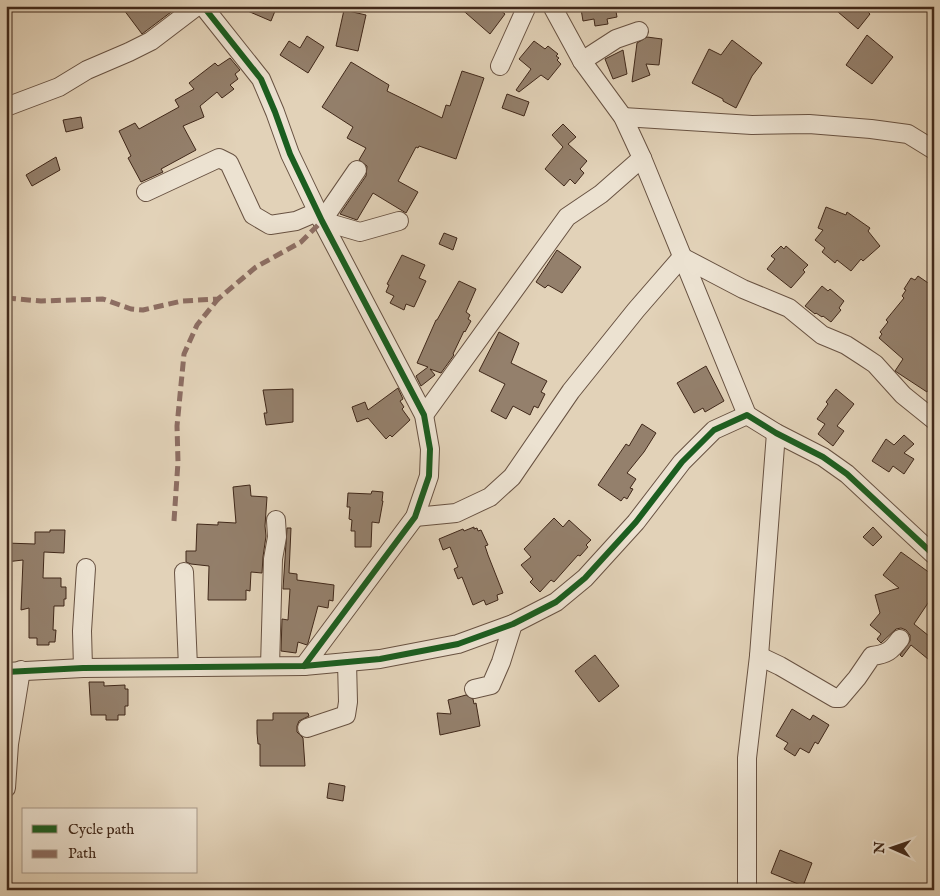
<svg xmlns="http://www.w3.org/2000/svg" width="940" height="896" font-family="'IM FELL English',serif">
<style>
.building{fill:#94806c;stroke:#40281a}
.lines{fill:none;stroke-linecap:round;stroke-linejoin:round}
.minor-casing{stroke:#685242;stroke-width:20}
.minor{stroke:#ece2d1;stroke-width:18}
.quiet{stroke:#8d6e63;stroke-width:5;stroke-dasharray:10 5;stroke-linecap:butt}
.cycleway-casing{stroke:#ece2d1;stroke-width:9}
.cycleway{stroke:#1b5e20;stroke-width:6}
</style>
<rect width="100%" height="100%" fill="#e2d2b8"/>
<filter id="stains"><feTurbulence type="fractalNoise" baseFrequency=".004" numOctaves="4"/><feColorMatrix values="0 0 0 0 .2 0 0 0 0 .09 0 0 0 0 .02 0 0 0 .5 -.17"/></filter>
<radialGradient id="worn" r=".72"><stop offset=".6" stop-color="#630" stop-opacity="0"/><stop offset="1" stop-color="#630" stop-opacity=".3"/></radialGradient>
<!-- building -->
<g class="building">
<path d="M121 6H179L142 34Z"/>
<path d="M236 6H277L271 21Z"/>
<path d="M458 6H495L505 14 490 34Z"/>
<path d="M582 6H615L617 17 607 19 608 24 595 26 594 19 583 21 581 9 583 8Z"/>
<path d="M831 6H873L868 12 870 14 858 29Z"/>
<path d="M344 10 366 15 358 51 336 46Z"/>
<path d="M867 35 893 57 872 84 846 65Z"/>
<path d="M307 36 324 47 308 73 280 55 289 41 300 48Z"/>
<path d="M647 37 662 39 659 65 646 64 650 75 632 82 637 43Z"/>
<path d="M732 40 762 63 752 76 736 108 723 101V99L692 83 709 49 721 55Z"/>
<path d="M534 41 545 49 548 46 558 54 556 56 559 58 557 60 561 64 548 80 541 75 519 92 516 90 531 69 519 59Z"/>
<path d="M623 50 627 74 613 79 605 59Z"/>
<path d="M230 58 240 70 235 74 238 79 230 85 234 89 222 98 217 92 200 106 204 117 183 126 196 150 161 169 163 172 141 182 128 158 131 156 119 131 135 123 139 129 179 107 175 100 194 89 189 83 215 63 218 66Z"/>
<path d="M351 62 389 85 387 91 442 118 446 105 450 106 462 71 484 78 456 159 419 146 418 148 416 147 398 181 418 192 406 213 373 193 357 220 340 214 366 176 367 166 359 160 366 148 347 138 353 127 322 107Z"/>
<path d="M507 94 529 102 524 116 502 108Z"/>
<path d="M81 117 83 128 66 132 63 120Z"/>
<path d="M563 124 576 137 568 144 587 161 580 169 584 173 575 184 570 179 564 186 545 169 563 147 552 135Z"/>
<path d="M56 157 60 170 32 186 26 175Z"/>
<path d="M826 207 846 215 847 212 870 228 868 231 880 246 863 261 861 259 851 271 837 260 835 263 822 252 825 248 815 240 823 230 818 228Z"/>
<path d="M444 233 457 238 453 250 439 244Z"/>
<path d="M781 246 784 249 786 246 808 265 803 270 805 272 791 288 767 269 775 259 771 256Z"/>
<path d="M557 250 581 267 562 293 548 285 545 288 536 282Z"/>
<path d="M402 255 425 265 419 278 426 281 414 307 406 304 404 310 390 303 394 296 386 292 389 285 387 284Z"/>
<path d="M918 276 934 287V381L927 392 895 371 903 359 879 338 882 334 880 332 888 322 886 320 904 298 902 296 906 290 904 289 911 278 915 280Z"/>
<path d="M459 281 476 289 466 312 470 315 468 319 471 321 465 332 464 331 453 354 454 355 441 373 430 369 435 375 421 386 416 376 428 367 417 363 436 320H437Z"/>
<path d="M822 286 828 291 830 289 844 301 839 308 841 310 831 322 823 316 822 317 816 313 815 314 805 306Z"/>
<path d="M499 332 519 343 511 363 547 381 541 392 545 394 538 408 534 406 530 415 513 406 506 419 491 411 505 384 479 371Z"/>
<path d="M706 366 724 401 705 412 703 408 694 413 677 383Z"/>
<path d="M398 388 403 399 400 401 404 407 402 409 410 420 392 437 390 435 386 439 368 418 357 422 352 407 365 402 368 410Z"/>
<path d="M293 389V422L266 425 264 413H267L263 390Z"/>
<path d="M836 389 854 404 837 426 844 431 833 446 818 434 825 424 817 419 828 404 826 402Z"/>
<path d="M642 424 656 433 644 452 627 473 636 479 630 488 633 489 627 499 624 497 621 501 598 485 626 444 629 446Z"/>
<path d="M904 435 914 444 904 453 914 459 904 474 893 466 889 472 872 461 886 439 894 445Z"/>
<path d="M250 485 251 496 267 497 265 526 266 536 263 557 262 573 251 572 250 591 246 590V600H208L209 566 191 564 186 562V551H196L197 524 218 525V522L236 523 233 487Z"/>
<path d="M372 491 383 492 382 501H383L379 523 372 522 371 547H355V531H351L352 520 349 519 350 507H347L348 493 371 494Z"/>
<path d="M554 518 563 527 569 520 591 540 586 545 588 547 580 556 578 555 554 582 551 580 540 592 530 582 533 579 521 565 531 557 524 549Z"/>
<path d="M474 527V529L477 528 478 531 481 530 488 545 485 546 488 555 503 593 497 595 498 600 486 605 484 600 473 605 462 577 458 579 454 569 458 567 450 547 443 550 439 539 463 529 464 531Z"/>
<path d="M873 527 882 537 873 546 863 537Z"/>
<path d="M287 528H291L289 573 297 574V580L334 585 333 601 329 600 328 608 318 606 308 643 307 645 298 642 296 653 281 651 282 619 288 620 290 589H283Z"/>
<path d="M50 530H65L64 553 44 552 43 578H61V587H66V599H64V606H54L53 630H56L55 642H49V645H37V638H29V608L21 610 23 560 6 562V543L35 544V532H50Z"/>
<path d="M901 552 934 576V594L914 624 934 640V664L911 645 902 657 900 655 910 641V635L906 630 901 628 896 629 881 643 877 639 881 634 870 625 880 613 875 595 899 588 883 575Z"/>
<path d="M595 655 619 686 599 702 575 671Z"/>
<path d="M89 682H104V686L125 685V689H128V706H125V715H118V720H106V715H91Z"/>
<path d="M466 695 473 699 474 704 476 703 480 726 440 735 437 713 451 714 448 700Z"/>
<path d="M792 709 810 720 813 715 829 725 818 744 815 742 809 753 800 748 795 756 784 749 788 743 776 736Z"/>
<path d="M273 713H308L309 716 299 721 297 726V732L303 738 305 766H260V744H258L257 733V720H273Z"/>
<path d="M329 783 345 786 343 801 327 798Z"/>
<path d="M780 850 812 863 803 886 771 873Z"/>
</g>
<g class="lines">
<!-- minor casing -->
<g class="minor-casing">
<g id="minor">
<path d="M203 6 261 79 275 112 290 154 322 221 424 415 430 449 429 476 415 517 304 666"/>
<path d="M552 6 582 61 623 117 642 158 747 415"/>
<path d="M582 61 616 39 639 31"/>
<path d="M500 66 527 6"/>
<path d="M6 107 59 87 87 70 129 52 151 41 197 6"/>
<path d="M623 117 752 125 809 124 871 129 908 134 934 150"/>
<path d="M357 170 322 221 360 232 399 221"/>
<path d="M146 192 219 158 229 163 253 215 270 225 296 221 317 212"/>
<path d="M424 415 567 217 601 194 642 158"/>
<path d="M415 517 456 513 490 497 512 477 571 391 636 310 682 257 743 289 789 308 822 335 846 345 863 356 875 364 903 395 934 420"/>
<path d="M184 572 188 667"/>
<path d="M759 656 780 666 835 698H840L857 678 872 656C887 654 891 651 900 639"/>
<path d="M270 666 273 559 277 537 276 520"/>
<path d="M83 668 82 631 86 568"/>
<path d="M6 672 83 668 304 666 380 659 458 644 513 624 556 602 585 578 636 522 682 462 714 430 747 415 776 433 823 457 847 474 934 555"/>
<path d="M474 689 491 685 501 662 513 624"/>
<path d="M307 728 346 715 348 702 347 662"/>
<path d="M6 788 9 744 21 670"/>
<path d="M747 890V758L759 656 776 433"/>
</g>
</g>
<!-- minor -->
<use href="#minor" class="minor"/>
<!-- quiet -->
<g class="quiet">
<path d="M6 298 41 301 103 299 131 309 143 310 182 301 218 299 256 267 301 242 322 221"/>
<path d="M174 521 178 462 177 426 184 354 197 325 218 299"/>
</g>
<!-- cycleway casing -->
<g class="cycleway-casing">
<g id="cycleway">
<path d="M203 6 261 79 275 112 290 154 322 221 424 415 430 449 429 476 415 517 304 666"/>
<path d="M6 672 83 668 304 666 380 659 458 644 513 624 556 602 585 578 636 522 682 462 714 430 747 415 776 433 823 457 847 474 934 555"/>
</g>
</g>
<!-- cycleway -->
<use href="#cycleway" class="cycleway"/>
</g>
<!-- margin -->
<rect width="940" height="896" fill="none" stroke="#e2d2b8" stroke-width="25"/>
<rect x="8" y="8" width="925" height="881" fill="none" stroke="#40281a" stroke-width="2.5"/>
<rect x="12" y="12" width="915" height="871" fill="none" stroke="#40281a"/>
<!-- legend -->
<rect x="22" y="808" width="175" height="65" fill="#ece2d1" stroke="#a79888"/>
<rect x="32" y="825" width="25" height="8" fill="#1b5e20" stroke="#a79888"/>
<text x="68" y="834" font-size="15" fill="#40281a">Cycle path</text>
<rect x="32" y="850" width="25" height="8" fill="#8d6e63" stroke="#a79888"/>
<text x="68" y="858" font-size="15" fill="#40281a">Path</text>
<!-- north arrow -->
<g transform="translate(892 848) rotate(272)" stroke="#ece2d1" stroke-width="4" paint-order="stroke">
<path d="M0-4L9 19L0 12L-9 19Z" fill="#40281a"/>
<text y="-8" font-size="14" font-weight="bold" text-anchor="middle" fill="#40281a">N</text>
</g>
<rect width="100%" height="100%" filter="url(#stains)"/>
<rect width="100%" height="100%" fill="url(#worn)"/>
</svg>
